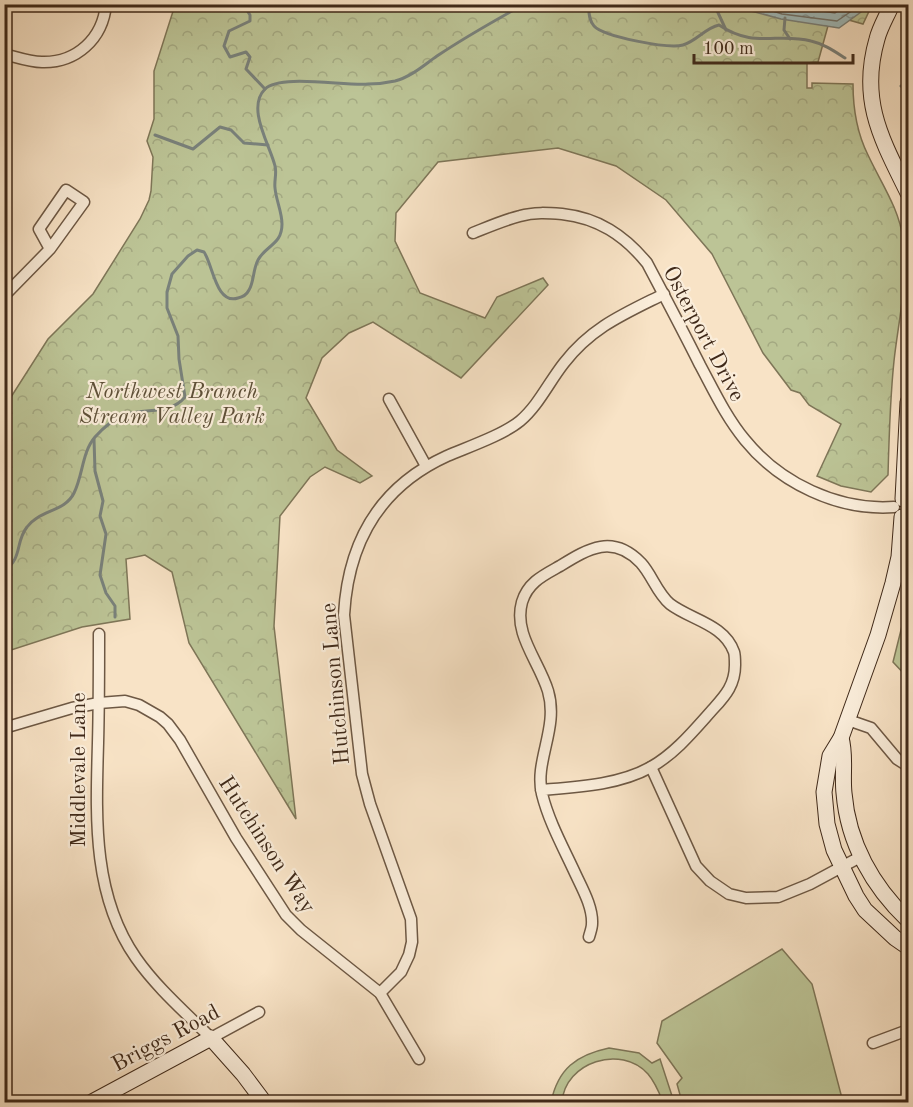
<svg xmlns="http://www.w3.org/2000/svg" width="913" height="1107" font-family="'Old Standard TT',serif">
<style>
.forest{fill:url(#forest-crowns);stroke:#7e7658;stroke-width:1.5}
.garden{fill:#bcc496;stroke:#7e7658;stroke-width:1.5}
.water{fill:url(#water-ripples);stroke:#79817b;stroke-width:1.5}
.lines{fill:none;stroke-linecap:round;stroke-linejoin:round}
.shore{stroke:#70726b;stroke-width:1.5}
.stream{stroke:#79817b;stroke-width:3}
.street-casing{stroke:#6d5844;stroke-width:13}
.secondary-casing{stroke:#3f2919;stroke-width:17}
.street{stroke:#faedda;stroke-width:10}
.secondary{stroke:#faedda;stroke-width:15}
.labels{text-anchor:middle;stroke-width:4.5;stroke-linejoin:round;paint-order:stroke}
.street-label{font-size:22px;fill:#3f2919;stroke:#faedda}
.park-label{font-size:22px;font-style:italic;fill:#5e5038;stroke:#faedda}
</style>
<defs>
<pattern id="forest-crowns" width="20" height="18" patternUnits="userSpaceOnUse" patternTransform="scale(1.5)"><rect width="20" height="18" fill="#bcc496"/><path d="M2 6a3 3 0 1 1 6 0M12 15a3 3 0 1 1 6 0" fill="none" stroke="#a3a881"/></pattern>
<pattern id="water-ripples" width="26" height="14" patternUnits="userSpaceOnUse" patternTransform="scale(1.5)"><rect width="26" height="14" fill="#a0bcbd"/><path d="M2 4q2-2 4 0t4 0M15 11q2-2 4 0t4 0" fill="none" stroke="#849999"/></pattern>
</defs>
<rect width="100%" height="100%" fill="#f8e3c6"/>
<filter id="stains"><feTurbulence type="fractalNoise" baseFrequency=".00333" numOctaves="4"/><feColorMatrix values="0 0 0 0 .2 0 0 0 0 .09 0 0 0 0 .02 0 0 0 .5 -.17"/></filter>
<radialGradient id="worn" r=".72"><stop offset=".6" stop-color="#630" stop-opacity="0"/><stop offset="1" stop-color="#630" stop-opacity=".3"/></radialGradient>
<!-- forest -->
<g class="forest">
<path d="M175 5H872L863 24 831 15 818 62 807 63V88H812V83L853 84C853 109 857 133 868 155 881 183 899 208 903 239 909 277 898 323 894 361 890 399 889 437 888 475L871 492 841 486 817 476 841 424 809 405 800 393 791 390 763 353 712 254 666 200 616 166 558 148 438 162 396 213 395 241 420 293 485 318 497 297 543 278 548 285 461 378 373 322 349 333 322 358 306 398 337 450 372 476 360 483 325 467 310 477 280 516 274 626 296 819 189 643 172 572 145 555 126 559 130 619 82 627 5 652 4 408 48 339 93 294 140 219 149 200 151 191 153 157 147 141 154 119V71Z"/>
<path d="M908 602V678L893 662Z"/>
</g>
<!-- garden -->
<g class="garden">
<path d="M782 949 812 984 843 1102H682L677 1084 682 1078 657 1043 662 1021Z"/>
<path d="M609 1048 639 1053 652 1063 660 1059 674 1102H663C659 1092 655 1082 648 1074 621 1044 565 1062 562 1102H551C558 1069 576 1055 609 1048Z"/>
</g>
<!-- water -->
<path class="water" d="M729 5 864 4V5L861 12 839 28 781 19Z"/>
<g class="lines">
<!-- shore -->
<g class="shore">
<path d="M751 4 782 14 837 21 856 8 858 4"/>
<path d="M778 4 835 13 848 4"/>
</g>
<!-- stream -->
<g class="stream">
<path d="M243 4 250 15V21L229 31 224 46 230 57 246 52 250 57 246 69 265 89"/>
<path d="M588 4C589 12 589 21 594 26 604 37 669 49 683 45 697 41 705 28 719 25 755 49 777 32 811 41 824 44 834 51 845 58"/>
<path d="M714 4 726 30"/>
<path d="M785 18 784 30 790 39"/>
<path d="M901 86 908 89"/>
<path d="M155 135 193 149 220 127 231 130 244 143 268 145"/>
<path d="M94 439 95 471 103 501 100 516 106 534 100 575 106 593 115 606V617"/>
<path d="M4 571C23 558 15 542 27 527 39 510 65 512 74 493 83 475 82 452 95 437 103 428 114 419 125 415 146 407 169 416 185 397L179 359 178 336 167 308V292L172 274 188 256 197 250 204 252C213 265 216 305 238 298 243 297 247 294 249 290 254 282 253 269 258 260 266 245 282 245 282 224 282 212 276 200 275 188 274 181 277 173 275 166 270 145 246 108 265 89 280 74 344 86 368 84 376 84 386 83 395 81 411 77 424 65 437 56 461 40 487 25 512 11L517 4"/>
</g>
<!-- street casing -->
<g class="street-casing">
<g id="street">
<path d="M4 54C16 57 30 62 42 62 76 63 103 39 106 4"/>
<path d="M473 233C488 227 504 220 520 216 534 212 548 213 562 214 598 218 624 235 647 263 665 297 683 331 700 365 714 391 726 417 745 440 780 483 838 511 894 507"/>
<path d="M4 296 50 249 84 202 66 190 39 229 50 249"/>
<path d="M389 399 426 466"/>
<path d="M99 634C99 670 99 707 98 743 96 816 92 895 136 958 157 988 185 1012 211 1038L259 1012"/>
<path d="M848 720 871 728 897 759 908 766"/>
<path d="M4 728 72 708 99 703 125 701 139 705 160 717 168 724 180 740 236 838 286 915 301 930 380 993 419 1059"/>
<path d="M651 767 696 866 710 881 729 894 746 898 778 897 810 884 862 856"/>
<path d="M541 790C577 787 619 785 651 767 676 753 695 729 714 708 726 695 735 684 735 665 735 661 735 655 734 652 724 624 691 620 670 604 657 593 652 575 641 563 613 534 589 548 560 566 544 575 528 582 522 602 513 634 539 661 548 691 559 728 534 761 542 794 549 822 563 847 575 873 582 888 593 907 592 924 592 928 590 933 589 937"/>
<path d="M380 993 401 972 409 955 412 942 411 919 370 804 362 774 344 615C348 543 379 487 447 456 468 447 503 435 520 421 538 406 549 382 564 363 592 327 624 314 664 294"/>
<path d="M873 1043 908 1030"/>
</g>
</g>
<!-- secondary casing -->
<g class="secondary-casing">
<g id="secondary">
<path d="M892 4C887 16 880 27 877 39 859 101 882 140 908 193"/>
<path d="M903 499 908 402"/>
<path d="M902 517 899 557 893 583 878 635 841 738 830 756 824 792 827 824 834 850 856 896 865 910 895 938 908 947"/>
<path d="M841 738C846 755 842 775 844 793 848 843 873 887 908 920"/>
<path d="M92 1102 211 1038 243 1074 264 1102"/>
</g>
</g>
<!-- street -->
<use href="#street" class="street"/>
<!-- secondary -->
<use href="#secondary" class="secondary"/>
</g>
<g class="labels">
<!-- street labels -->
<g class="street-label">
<text transform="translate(705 333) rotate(62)" y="8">Osterport Drive</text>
<text transform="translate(334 684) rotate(-95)" y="8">Hutchinson Lane</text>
<text transform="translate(77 770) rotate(-90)" y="8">Middlevale Lane</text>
<text transform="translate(268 844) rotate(57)" y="8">Hutchinson Way</text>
<text transform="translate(165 1037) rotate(-28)" y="8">Briggs Road</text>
</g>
<!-- park labels -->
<g class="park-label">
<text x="172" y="398">Northwest Branch<tspan x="172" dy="25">Stream Valley Park</tspan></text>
</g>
</g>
<!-- margin -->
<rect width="913" height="1107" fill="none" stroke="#f8e3c6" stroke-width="24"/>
<rect x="6" y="6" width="901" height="1095" fill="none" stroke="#3f2919" stroke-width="3"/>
<rect x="12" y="12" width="889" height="1083" fill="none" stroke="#3f2919" stroke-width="1.5"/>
<!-- scale -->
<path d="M694 54v9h159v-9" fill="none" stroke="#3f2919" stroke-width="3"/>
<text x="703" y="54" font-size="18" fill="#3f2919" stroke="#faedda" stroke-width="4.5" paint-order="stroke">100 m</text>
<rect width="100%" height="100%" filter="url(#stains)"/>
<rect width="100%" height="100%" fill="url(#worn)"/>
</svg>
